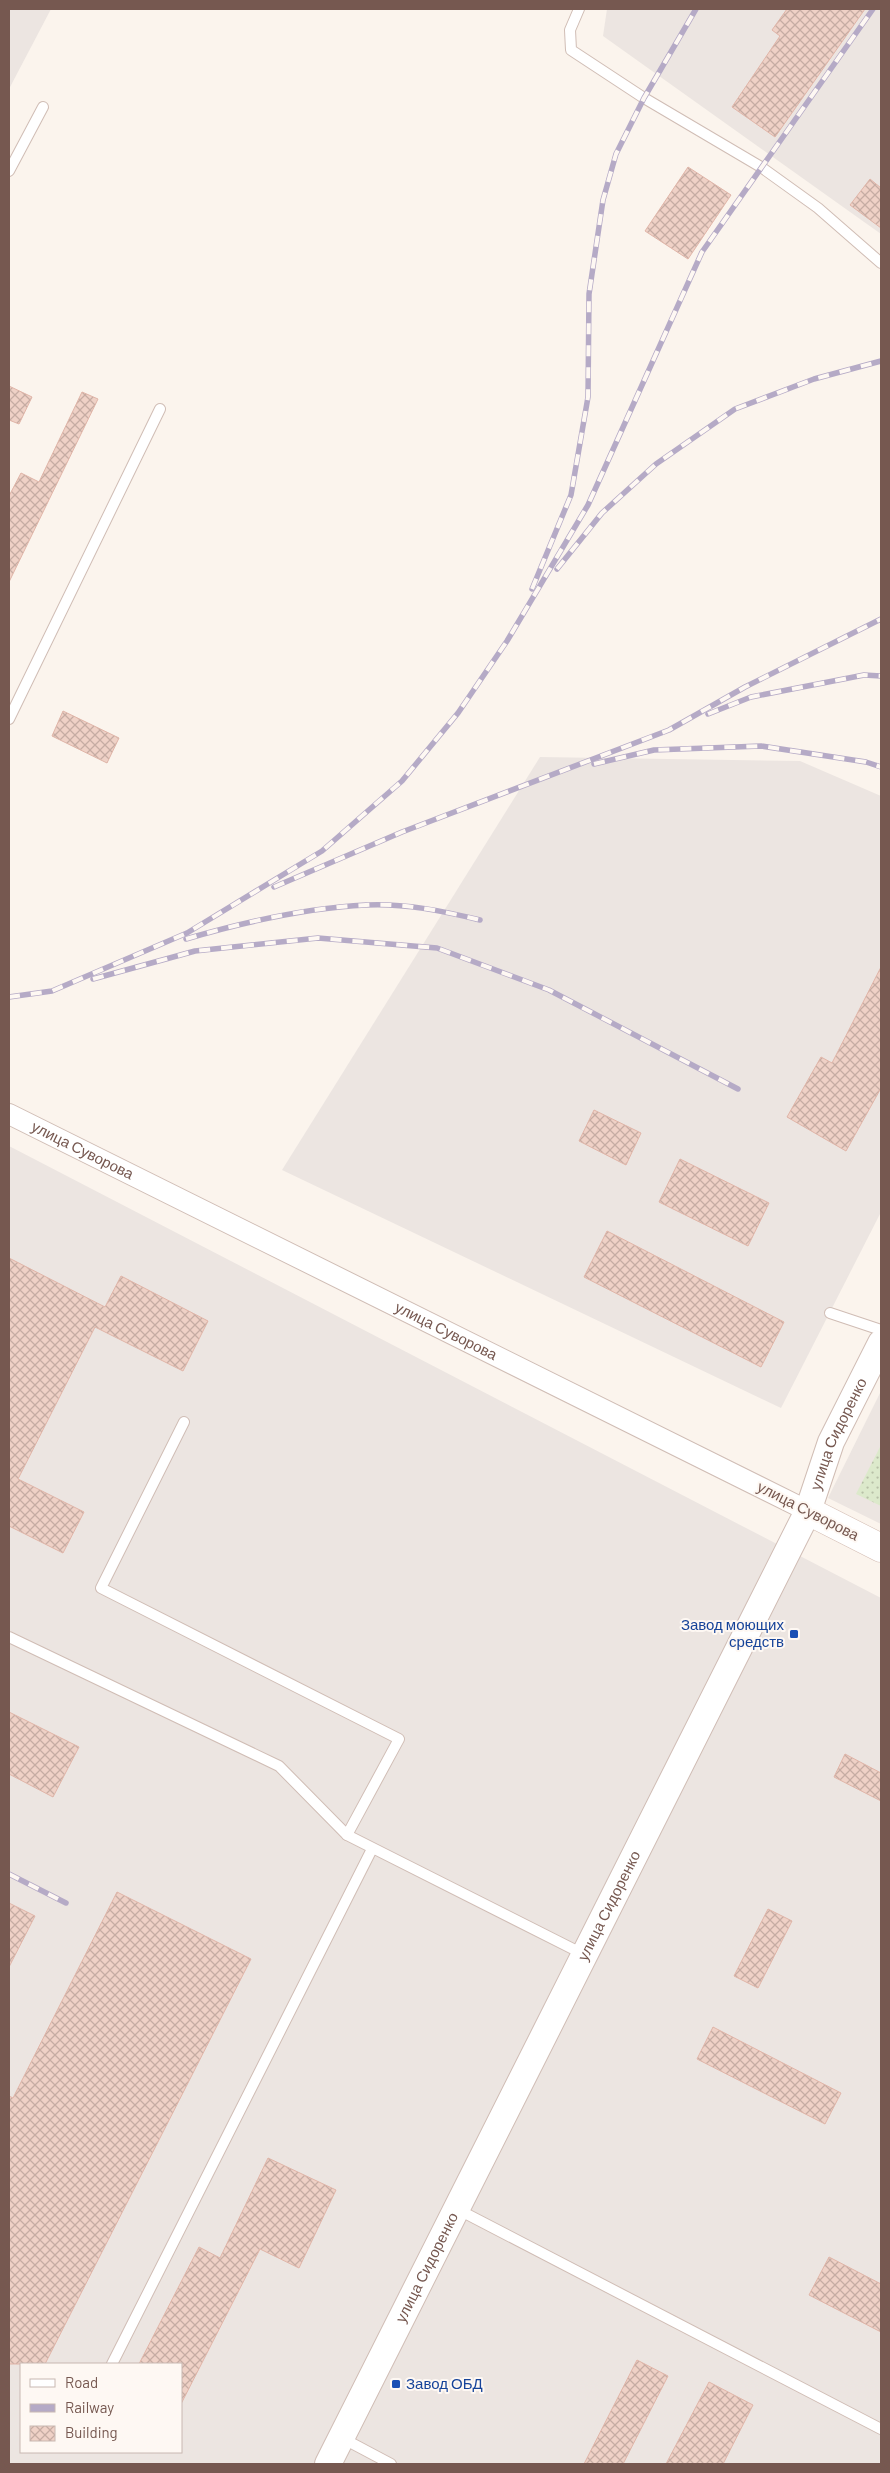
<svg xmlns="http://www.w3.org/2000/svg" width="890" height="2473" font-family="Barlow,sans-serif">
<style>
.industrial{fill:#ece5e1;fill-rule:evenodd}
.green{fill:url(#green-dots)}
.building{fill:url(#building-cross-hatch);stroke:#e0b5a8}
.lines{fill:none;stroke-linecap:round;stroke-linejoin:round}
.service-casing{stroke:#d0bdb5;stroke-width:12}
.minor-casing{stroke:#d0bdb5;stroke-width:22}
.tertiary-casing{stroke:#d0bdb5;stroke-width:28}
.secondary-casing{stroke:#d3bcb2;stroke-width:29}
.service{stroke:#fff;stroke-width:10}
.minor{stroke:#fff;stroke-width:20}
.tertiary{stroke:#fff;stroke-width:26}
.secondary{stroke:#fff;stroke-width:28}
.rail-casing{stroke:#b5aac6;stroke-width:5.5}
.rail{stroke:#fef8f3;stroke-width:4;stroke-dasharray:11;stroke-linecap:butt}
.transit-dot{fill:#1a4fb4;stroke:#fef8f3;stroke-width:2}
.labels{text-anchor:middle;stroke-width:4;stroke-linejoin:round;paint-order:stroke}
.street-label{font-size:15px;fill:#765850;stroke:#fef8f3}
.transit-label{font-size:15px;fill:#164399;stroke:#fef8f3;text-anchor:end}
</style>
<defs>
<pattern id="green-dots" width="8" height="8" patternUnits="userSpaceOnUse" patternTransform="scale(1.25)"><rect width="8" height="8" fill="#dce9cb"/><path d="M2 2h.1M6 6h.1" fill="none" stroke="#b7c0a7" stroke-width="1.8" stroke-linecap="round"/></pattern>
<pattern id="building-cross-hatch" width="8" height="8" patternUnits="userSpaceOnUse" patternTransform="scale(1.25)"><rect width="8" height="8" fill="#efd1c6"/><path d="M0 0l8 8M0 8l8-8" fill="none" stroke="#c6aca3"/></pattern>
</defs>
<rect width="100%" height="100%" fill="#fbf4ed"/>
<!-- industrial -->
<g class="industrial">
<path d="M9 9H51L9 89Z"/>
<path d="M607 9H881V234L603 36Z"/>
<path d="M540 757 800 761 881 796V1212L781 1408 282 1170Z"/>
<path d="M9 1146 881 1598V2464H9ZM21 2364H181V2452H21Z"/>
<path d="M881 1391V1524L828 1498Z"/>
</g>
<!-- green -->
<path class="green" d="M881 1445V1506L856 1494Z"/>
<!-- building -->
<g class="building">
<path d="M787 9H865L775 137 732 107 780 36 772 30Z"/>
<path d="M688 167 731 195 688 259 645 231Z"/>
<path d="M870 179 881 188V228L850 205Z"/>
<path d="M9 386 32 397 19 424 9 420Z"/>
<path d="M82 392 98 399 9 582V496L21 473 39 482Z"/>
<path d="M63 711 119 738 107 763 52 736Z"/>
<path d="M881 967V1088L846 1151 787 1117 821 1057 832 1063Z"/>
<path d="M594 1110 641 1133 626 1165 579 1141Z"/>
<path d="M680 1159 769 1203 748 1246 659 1202Z"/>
<path d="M607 1231 784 1322 761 1367 584 1277Z"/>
<path d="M9 1258 105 1307 121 1276 208 1321 183 1371 95 1327 18 1479 84 1512 63 1553 9 1526Z"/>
<path d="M9 1712 79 1747 53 1797 9 1774Z"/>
<path d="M845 1754 881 1773V1801L834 1777Z"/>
<path d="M117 1892 251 1959 45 2364H9V2096L13 2098Z"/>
<path d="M9 1903 35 1916 9 1967Z"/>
<path d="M768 1909 792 1921 758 1988 734 1976Z"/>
<path d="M713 2027 841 2093 825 2124 697 2059Z"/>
<path d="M268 2158 336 2190 299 2268 260 2249 181 2404V2364H139L199 2247 220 2258Z"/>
<path d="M829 2257 881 2284V2332L809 2295Z"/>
<path d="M637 2360 668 2376 623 2464H584Z"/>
<path d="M709 2382 753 2405 723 2464H666Z"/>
</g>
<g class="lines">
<!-- service casing -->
<g class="service-casing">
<g id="service">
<path d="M579 9 570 30 571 50 644 98 761 167 818 208 881 263"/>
<path d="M9 171 43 107"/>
<path d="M9 719 160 409"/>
<path d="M830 1313 881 1330"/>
<path d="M184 1422 101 1588 399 1739 347 1835 585 1955"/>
<path d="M9 1637 279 1766 347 1835"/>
<path d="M457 2209 881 2429"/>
<path d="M112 2364 372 1849"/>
<path d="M342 2438 391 2464"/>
</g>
</g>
<!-- minor casing -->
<g class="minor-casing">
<g id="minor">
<path id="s1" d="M9 1114 808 1511"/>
</g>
</g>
<!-- tertiary casing -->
<g class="tertiary-casing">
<g id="tertiary">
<path id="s2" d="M328 2464 808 1511 831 1442 881 1343"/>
</g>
</g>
<!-- secondary casing -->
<g class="secondary-casing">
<path id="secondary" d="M808 1511 881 1548"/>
</g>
<!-- service -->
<use href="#service" class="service"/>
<!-- minor -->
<use href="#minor" class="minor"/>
<!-- tertiary -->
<use href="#tertiary" class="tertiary"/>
<!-- secondary -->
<use href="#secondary" class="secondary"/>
<!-- rail casing -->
<g class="rail-casing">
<g id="rail">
<path d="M557 569 602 513 656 464 735 409 814 379 881 361"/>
<path d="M532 589 571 495 588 397 589 294 603 200 616 154 644 98 696 9"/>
<path d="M708 714 751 697 864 675 881 676"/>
<path d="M594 764 654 750 761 746 866 762 881 767"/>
<path d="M274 887 402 832 669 730 745 687 881 619"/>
<path d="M186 939C244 922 305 908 366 905 404 903 443 911 480 920"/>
<path d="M93 979 195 951 318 938 437 948 549 990 738 1089"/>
<path d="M9 997 52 991 187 933 322 851 402 781 458 713 507 641 588 505 702 252 873 9"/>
<path d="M9 1874 66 1903"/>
</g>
</g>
<!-- rail -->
<use href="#rail" class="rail"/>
</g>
<!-- markers -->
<g class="transit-dot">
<rect x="789" y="1629" width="10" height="10" rx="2.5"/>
<rect x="391" y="2379" width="10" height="10" rx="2.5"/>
</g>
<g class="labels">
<!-- street labels -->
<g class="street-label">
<text dy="5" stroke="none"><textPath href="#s1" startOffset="82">улица Суворова</textPath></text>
<text dy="5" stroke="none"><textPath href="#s1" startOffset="488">улица Суворова</textPath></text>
<text dy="5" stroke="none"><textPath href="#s2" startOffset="1150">улица Сидоренко</textPath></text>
<text transform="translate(808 1511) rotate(27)" y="5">улица Суворова</text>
<text dy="5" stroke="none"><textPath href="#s2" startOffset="625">улица Сидоренко</textPath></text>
<text dy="5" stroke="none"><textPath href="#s2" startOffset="220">улица Сидоренко</textPath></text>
</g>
<!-- transit labels -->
<g class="transit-label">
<text x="784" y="1630">Завод моющих<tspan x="784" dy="17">средств</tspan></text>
<text x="406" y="2389" text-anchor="start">Завод ОБД</text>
</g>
</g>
<!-- border -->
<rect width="890" height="2473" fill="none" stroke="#765850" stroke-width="20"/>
<!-- legend -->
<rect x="20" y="2363" width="162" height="90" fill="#fef8f3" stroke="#c8b8b2"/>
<rect x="30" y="2379" width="25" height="8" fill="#ffffff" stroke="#c8b8b2"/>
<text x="65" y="2388" font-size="15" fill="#765850">Road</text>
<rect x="30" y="2404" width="25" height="8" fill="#b5aac6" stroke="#c8b8b2"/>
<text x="65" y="2413" font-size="15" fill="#765850">Railway</text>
<rect x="30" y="2426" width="25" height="15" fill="url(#building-cross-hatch)" stroke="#c8b8b2"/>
<text x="65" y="2438" font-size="15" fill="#765850">Building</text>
</svg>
